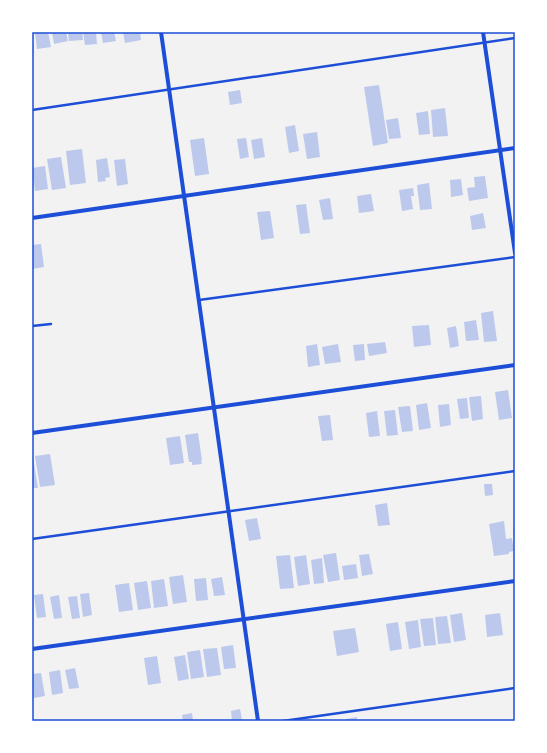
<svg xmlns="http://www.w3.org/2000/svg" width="547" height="753" font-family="Helvetica,sans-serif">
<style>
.building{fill:#bdc9ec}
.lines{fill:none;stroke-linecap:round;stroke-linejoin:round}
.service{stroke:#1d4ed8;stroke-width:2.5}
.minor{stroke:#1d4ed8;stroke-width:4}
.neatline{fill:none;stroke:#1d4ed8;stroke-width:1.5}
</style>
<rect width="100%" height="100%" fill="#f2f2f2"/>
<!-- building -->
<g class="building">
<path d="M35 32H48L51 47 37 49Z"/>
<path d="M52 32H66L68 41 54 44Z"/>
<path d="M68 32H82L83 40 69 41Z"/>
<path d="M83 32H96L97 44 85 45Z"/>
<path d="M101 32H114L116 41 103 43Z"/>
<path d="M123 32H140L141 40 125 43Z"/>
<path d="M32 42H33L34 53H32Z"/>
<path d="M379 85 388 143 373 146 364 87Z"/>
<path d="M240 90 242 103 230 105 228 92Z"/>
<path d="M445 108 448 136 433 137 431 110Z"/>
<path d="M428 111 430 134 419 135 416 113Z"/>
<path d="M398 118 401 138 389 139 386 120Z"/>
<path d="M295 125 299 151 289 153 285 127Z"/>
<path d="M317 132 320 157 307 159 303 134Z"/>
<path d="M204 138 209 174 195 176 190 140Z"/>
<path d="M246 138 249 157 240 159 237 139Z"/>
<path d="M262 138 265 157 254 159 251 140Z"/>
<path d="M82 149 86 183 70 185 66 151Z"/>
<path d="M61 157 66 188 52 190 47 159Z"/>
<path d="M107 158 110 177 105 178 106 181 98 182 96 160Z"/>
<path d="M125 159 128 184 117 186 114 160Z"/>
<path d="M45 166 48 189 35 191 32 168Z"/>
<path d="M485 176 488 198 469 201 467 188 475 187 474 177Z"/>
<path d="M461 179 463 195 451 197 450 180Z"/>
<path d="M429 183 432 209 420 210 417 185Z"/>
<path d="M413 188 414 196H411L413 209 402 211 399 190Z"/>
<path d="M371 194 374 211 359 213 357 196Z"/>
<path d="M330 198 333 219 323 220 319 200Z"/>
<path d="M306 204 310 233 300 234 296 205Z"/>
<path d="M270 211 274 238 261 240 257 212Z"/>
<path d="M483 213 486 228 472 230 470 216Z"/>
<path d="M41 244 44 267 32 269V245Z"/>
<path d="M493 311 497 341 484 342 481 313Z"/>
<path d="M476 320 479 340 466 341 464 322Z"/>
<path d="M429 325 431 345 414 347 412 326Z"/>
<path d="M456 326 459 346 450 348 447 328Z"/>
<path d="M385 342 387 353 369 356 367 344Z"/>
<path d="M317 344 320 365 308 367 306 346Z"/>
<path d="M338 344 341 362 325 364 322 347Z"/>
<path d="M364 344 365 360 355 361 353 345Z"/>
<path d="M508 390 512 418 499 420 495 392Z"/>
<path d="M481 396 483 419 472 421 469 397Z"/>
<path d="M467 398 469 418 460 419 457 399Z"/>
<path d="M427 403 431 428 419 430 416 405Z"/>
<path d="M449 404 451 425 440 427 438 405Z"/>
<path d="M410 406 413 431 402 432 398 407Z"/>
<path d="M395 410 398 435 387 436 384 411Z"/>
<path d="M377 411 380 436 369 437 366 413Z"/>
<path d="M330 415 333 440 322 441 318 416Z"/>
<path d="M198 433 202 460H201L202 464 192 465V462H189L185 435Z"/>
<path d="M180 436 184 463 170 465 166 438Z"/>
<path d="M50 454 55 485 40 487 35 456Z"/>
<path d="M32 457H33L38 488H32Z"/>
<path d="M484 484H492L493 495 485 496Z"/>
<path d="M387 503 390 525 378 526 375 505Z"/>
<path d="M257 518 261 539 249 541 245 520Z"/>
<path d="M504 521 506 539 512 538 514 551 509 552V554L494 556 489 524Z"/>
<path d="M515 528V538H514L513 529Z"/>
<path d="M336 553 340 580 328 582 323 555Z"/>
<path d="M369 554 373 574 362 576 359 555Z"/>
<path d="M290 555 294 588 280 589 276 556Z"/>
<path d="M306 555 310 584 298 586 294 557Z"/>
<path d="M322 558 324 583 314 584 311 560Z"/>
<path d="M356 564 358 578 344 580 342 566Z"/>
<path d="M183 575 187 602 173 604 169 577Z"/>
<path d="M222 577 225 595 214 596 211 579Z"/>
<path d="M206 578 208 600 196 601 194 579Z"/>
<path d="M164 579 168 606 154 608 151 581Z"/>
<path d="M147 581 151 608 138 610 134 583Z"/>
<path d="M129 583 133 610 119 612 115 585Z"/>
<path d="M89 593 92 615 83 617 80 594Z"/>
<path d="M43 594 46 617 37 618 34 595Z"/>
<path d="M59 595 62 618 54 619 50 597Z"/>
<path d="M77 596 80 618 72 619 68 597Z"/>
<path d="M462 613 466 640 454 642 450 615Z"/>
<path d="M500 613 503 635 487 637 485 615Z"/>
<path d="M447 616 451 643 438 644 435 617Z"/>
<path d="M433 618 436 645 424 646 420 619Z"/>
<path d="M418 620 421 647 409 649 405 622Z"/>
<path d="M398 622 402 649 390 651 386 624Z"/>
<path d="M355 628 359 652 337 656 333 631Z"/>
<path d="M233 645 236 668 224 669 221 647Z"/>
<path d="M217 648 221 675 207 677 203 649Z"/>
<path d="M200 650 204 677 191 679 187 652Z"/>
<path d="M185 655 189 679 178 681 174 657Z"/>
<path d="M157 656 161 683 148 685 144 658Z"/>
<path d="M75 668 79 688 69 689 65 670Z"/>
<path d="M60 670 63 693 52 695 49 672Z"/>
<path d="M41 673 45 696 34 698 32 686V674Z"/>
<path d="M240 709 242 720 232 721 231 711Z"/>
<path d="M192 713 193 721H183L182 715Z"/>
<path d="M357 717V721H346V719Z"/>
</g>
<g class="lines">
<!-- service -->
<g class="service">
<path d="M32 110 515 38"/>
<path d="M199 300 515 257"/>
<path d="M32 326 51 324"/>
<path d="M32 539 515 471"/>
<path d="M283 721 515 688"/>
</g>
<!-- minor -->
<g class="minor">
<path d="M161 32 258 721"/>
<path d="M483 32 515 253"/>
<path d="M32 218 515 148"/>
<path d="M32 433 515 365"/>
<path d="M32 649 515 581"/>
</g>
</g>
<!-- border -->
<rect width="547" height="753" fill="none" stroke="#ffffff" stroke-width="66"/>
<rect x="33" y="33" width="481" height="687" class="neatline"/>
</svg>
